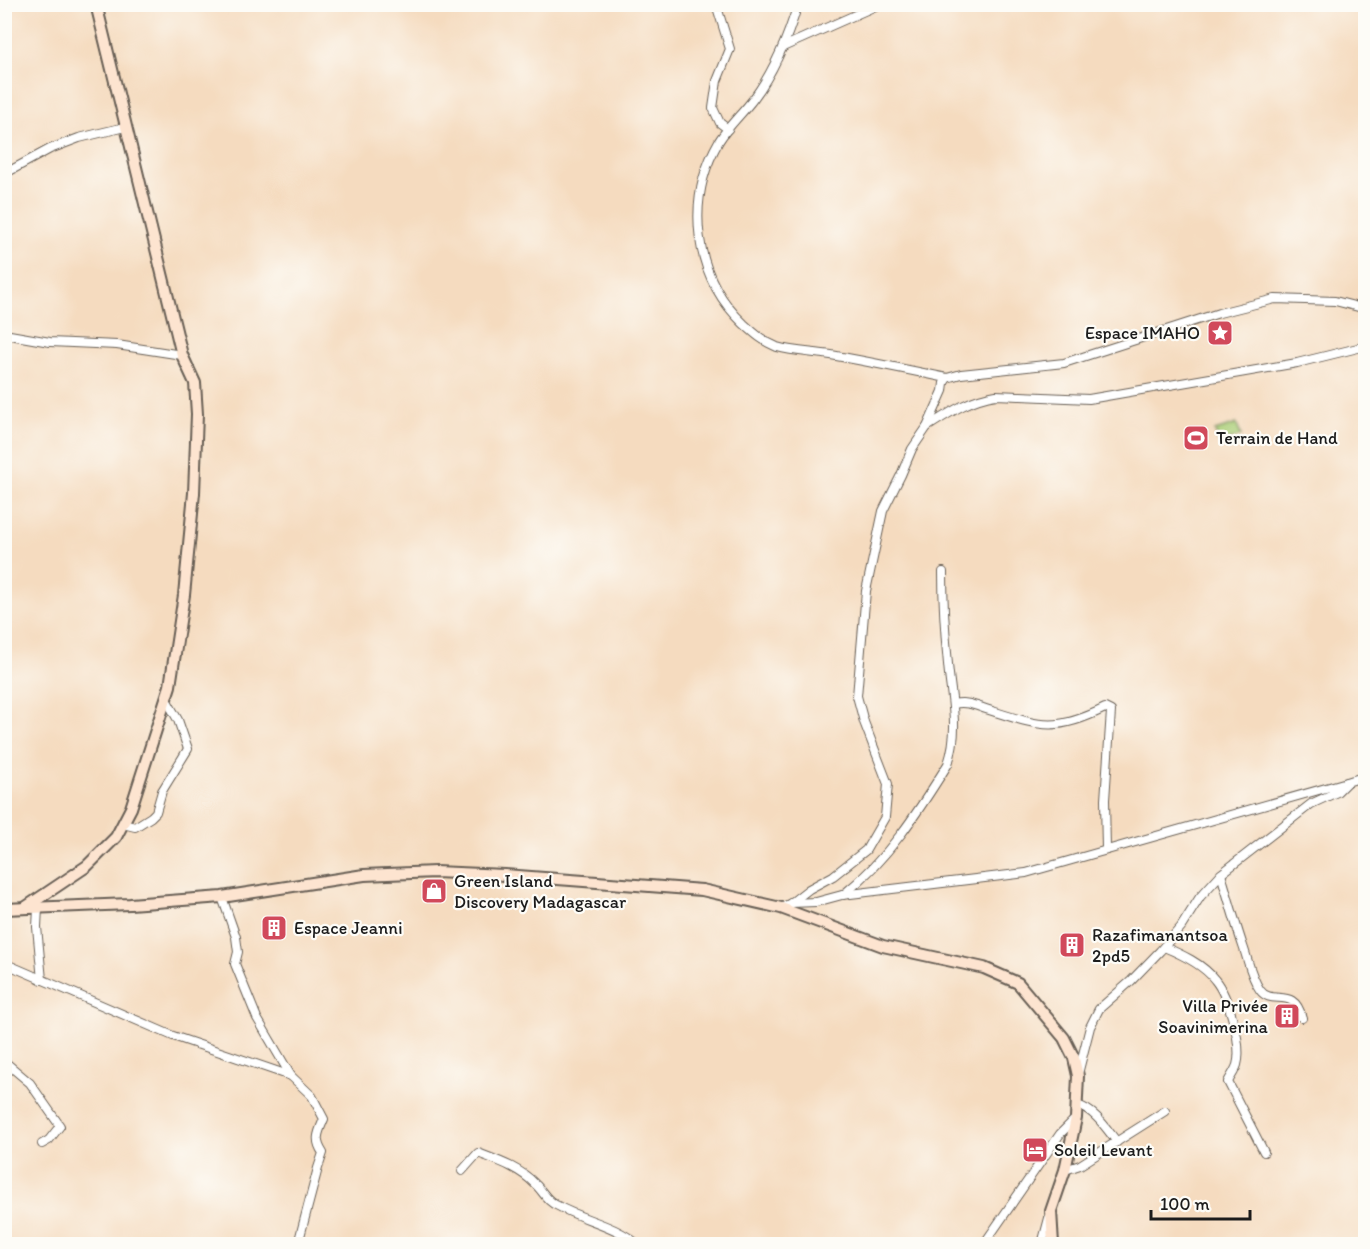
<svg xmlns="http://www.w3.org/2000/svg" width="1370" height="1249" font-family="Itim,sans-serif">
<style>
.green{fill:#abce77;stroke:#64754a;stroke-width:1.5}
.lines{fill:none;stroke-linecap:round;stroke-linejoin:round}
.street-casing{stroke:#685f55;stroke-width:10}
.secondary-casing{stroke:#685f55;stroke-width:14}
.street{stroke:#fff;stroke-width:8}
.secondary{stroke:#fde4d0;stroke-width:10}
.labels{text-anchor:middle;stroke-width:4.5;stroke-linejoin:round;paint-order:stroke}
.poi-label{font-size:18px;fill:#1c1c1c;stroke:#fdfcf7;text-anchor:start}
</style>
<rect width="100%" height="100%" fill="#fdfcf7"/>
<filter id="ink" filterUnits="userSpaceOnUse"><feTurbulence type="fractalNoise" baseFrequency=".0167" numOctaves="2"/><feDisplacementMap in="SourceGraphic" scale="12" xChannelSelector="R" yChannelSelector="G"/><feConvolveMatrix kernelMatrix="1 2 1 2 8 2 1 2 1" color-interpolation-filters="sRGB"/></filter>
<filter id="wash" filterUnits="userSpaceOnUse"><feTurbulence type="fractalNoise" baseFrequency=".008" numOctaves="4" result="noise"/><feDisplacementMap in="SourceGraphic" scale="24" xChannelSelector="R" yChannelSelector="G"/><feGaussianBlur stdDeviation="1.35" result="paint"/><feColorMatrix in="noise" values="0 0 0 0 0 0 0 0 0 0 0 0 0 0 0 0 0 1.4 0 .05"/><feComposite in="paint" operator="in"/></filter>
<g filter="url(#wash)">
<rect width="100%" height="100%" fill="#f5dbbf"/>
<!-- green -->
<path class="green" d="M1237 424 1241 436 1219 443 1215 431Z"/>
</g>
<g filter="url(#ink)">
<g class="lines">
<!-- street casing -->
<g class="street-casing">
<g id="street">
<path d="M716 4 730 49 717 81 713 108 720 123 728 129"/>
<path d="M783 47 880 4"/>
<path d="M4 174 50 149 79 138 125 127"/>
<path d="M4 334 50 342 117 345 182 355"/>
<path d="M947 378 961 374 1064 363 1219 313 1275 299 1335 301 1366 309"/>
<path d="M927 427C949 413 969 399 996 395L1089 399 1297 363 1366 346"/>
<path d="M954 704C967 701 976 706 989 710 1040 726 1055 733 1105 708L1111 711 1105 800 1106 849"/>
<path d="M123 824 135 827 151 817 156 812 162 791 188 749 178 720 166 699"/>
<path d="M1221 874C1228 898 1235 922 1243 946 1248 960 1251 977 1260 990 1272 1007 1294 985 1302 1018"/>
<path d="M843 895C888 859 918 812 948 764 960 728 951 700 948 664 945 634 943 602 943 572"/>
<path d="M222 897 236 937 238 952 235 964 257 1018 291 1076"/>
<path d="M791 903 816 902 842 895 1026 873 1347 782"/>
<path d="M38 908 37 927 42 980"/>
<path d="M781 908 791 903 809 889 833 876 866 850 885 817 888 784 864 722 857 696 866 591 883 511 901 475 912 449 927 427 943 391 944 383 947 378C909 370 870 362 831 355 814 352 794 352 777 347 764 342 754 333 744 324 693 276 685 200 719 141 729 125 743 113 754 98 774 71 788 37 798 4"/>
<path d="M1164 947C1181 954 1203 964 1215 980 1228 996 1243 1044 1237 1065 1235 1071 1231 1076 1228 1082L1264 1152"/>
<path d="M4 963 173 1036 291 1076 312 1096 324 1119C318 1133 314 1140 323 1153L318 1168 298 1244"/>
<path d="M4 1061 30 1083 60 1126 49 1140 42 1144"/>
<path d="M1078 1074 1090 1027 1099 1009 1131 981 1160 951 1181 927 1200 897 1221 874 1311 804 1337 792 1347 782 1366 776"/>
<path d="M1077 1105C1095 1110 1106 1128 1117 1142"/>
<path d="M1065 1170 1080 1165 1165 1111"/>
<path d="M462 1171 478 1153C499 1161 520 1168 535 1184 544 1192 546 1201 558 1206 583 1220 615 1225 637 1244"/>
<path d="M984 1244 1060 1134 1075 1119"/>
<path d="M1042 1244 1049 1218"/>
</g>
</g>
<!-- secondary casing -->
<g class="secondary-casing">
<g id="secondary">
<path d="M26 907 87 866 116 837 131 808 170 686 184 595 194 493 197 414 195 383 182 355 96 4"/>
<path d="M4 909 130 904 222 897 364 875 435 872 505 875 702 890 781 908 883 946 984 968 1018 983 1064 1038 1074 1058 1078 1076 1076 1118 1065 1170 1051 1211 1053 1244"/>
</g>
</g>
<!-- street -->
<use href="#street" class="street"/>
<!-- secondary -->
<use href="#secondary" class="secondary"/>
</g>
</g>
<!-- icons -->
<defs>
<g id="sight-square" transform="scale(1.35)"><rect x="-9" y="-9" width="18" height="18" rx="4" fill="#d1495b" stroke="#fdfcf7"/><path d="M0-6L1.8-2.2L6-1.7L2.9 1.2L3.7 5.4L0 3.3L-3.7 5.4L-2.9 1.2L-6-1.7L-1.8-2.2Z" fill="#fff"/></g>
<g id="stadium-square" transform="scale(1.35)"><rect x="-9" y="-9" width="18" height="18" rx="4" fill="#d1495b" stroke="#fdfcf7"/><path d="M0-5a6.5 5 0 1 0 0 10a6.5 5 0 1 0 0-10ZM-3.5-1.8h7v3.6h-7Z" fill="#fff"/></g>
<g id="shop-square" transform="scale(1.35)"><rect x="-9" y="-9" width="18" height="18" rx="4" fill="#d1495b" stroke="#fdfcf7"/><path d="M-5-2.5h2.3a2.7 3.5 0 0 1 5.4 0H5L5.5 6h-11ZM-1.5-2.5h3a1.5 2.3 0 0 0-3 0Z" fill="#fff"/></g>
<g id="building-square" transform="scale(1.35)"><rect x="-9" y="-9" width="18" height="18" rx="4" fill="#d1495b" stroke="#fdfcf7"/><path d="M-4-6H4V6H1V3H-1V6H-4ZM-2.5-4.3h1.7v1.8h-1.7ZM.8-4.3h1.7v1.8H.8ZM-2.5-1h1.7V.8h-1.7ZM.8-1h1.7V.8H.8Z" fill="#fff"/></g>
<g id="hotel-square" transform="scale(1.35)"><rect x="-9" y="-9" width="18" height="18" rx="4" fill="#d1495b" stroke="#fdfcf7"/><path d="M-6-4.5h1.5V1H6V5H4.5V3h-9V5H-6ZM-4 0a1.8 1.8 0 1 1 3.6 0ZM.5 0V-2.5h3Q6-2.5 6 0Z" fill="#fff"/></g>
</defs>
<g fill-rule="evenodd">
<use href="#sight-square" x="1220" y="333"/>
<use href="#stadium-square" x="1196" y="438"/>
<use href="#shop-square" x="434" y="891"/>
<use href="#building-square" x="274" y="928"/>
<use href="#building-square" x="1072" y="945"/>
<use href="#building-square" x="1287" y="1016"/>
<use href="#hotel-square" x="1035" y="1150"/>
</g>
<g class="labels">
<!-- poi labels -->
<g class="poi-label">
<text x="1200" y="339" text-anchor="end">Espace IMAHO</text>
<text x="1216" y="444">Terrain de Hand</text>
<text x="454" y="887">Green Island<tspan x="454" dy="21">Discovery Madagascar</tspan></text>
<text x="294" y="934">Espace Jeanni</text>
<text x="1092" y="941">Razafimanantsoa<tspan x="1092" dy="21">2pd5</tspan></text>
<text x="1268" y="1012" text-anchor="end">Villa Privée<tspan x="1268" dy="21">Soavinimerina</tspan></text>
<text x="1054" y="1156">Soleil Levant</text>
</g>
</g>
<!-- margin -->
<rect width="1370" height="1249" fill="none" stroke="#fdfcf7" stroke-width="24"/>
<!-- scale -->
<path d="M1151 1210v9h99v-9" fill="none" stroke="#1c1c1c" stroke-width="3"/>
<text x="1160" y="1210" font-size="18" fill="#1c1c1c" stroke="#fdfcf7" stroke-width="4.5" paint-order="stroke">100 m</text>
</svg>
